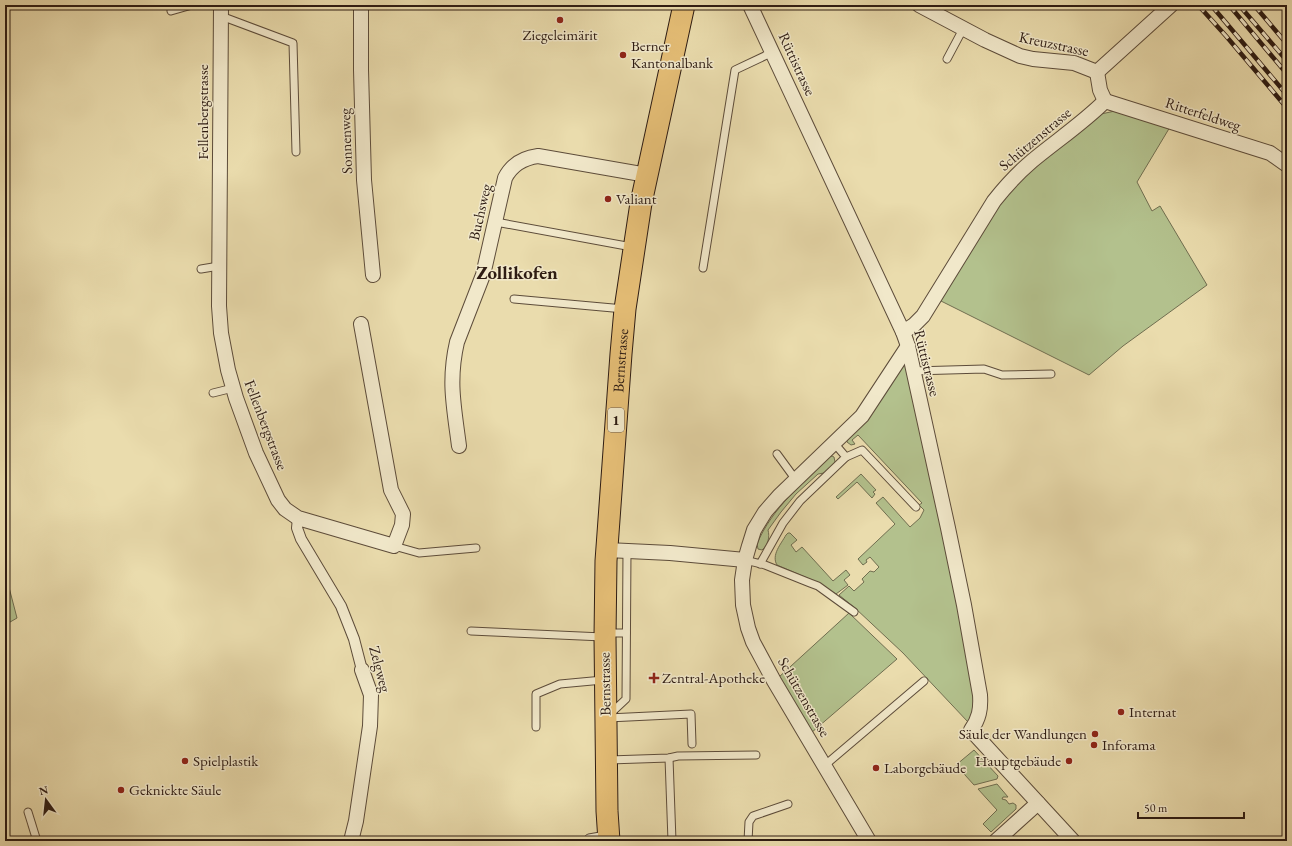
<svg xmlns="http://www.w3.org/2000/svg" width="1292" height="846" font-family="'EB Garamond',serif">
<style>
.green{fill:#b3c18d;stroke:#706e50}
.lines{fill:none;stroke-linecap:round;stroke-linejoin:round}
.service-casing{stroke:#5d4c3a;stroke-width:9}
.pedestrian-casing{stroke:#5d4c3a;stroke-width:12}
.minor-casing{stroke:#5d4c3a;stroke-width:16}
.primary-casing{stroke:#2e1c13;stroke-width:23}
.service{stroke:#f1e8ca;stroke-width:7}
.pedestrian{stroke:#f1e8ca;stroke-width:10}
.minor{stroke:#f1e8ca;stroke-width:14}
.primary{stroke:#e5be76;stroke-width:21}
.rail-casing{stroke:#2e1c13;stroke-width:4.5}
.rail{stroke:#f1e8ca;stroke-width:3;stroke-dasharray:9;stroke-linecap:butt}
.poi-dot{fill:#8f2418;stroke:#f1e8ca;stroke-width:1.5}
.labels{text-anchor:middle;stroke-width:3;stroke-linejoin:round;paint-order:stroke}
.shield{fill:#f1e8ca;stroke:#68594a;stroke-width:1}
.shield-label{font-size:14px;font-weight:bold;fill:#2e1c13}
.poi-label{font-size:15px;fill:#2e1c13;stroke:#f1e8ca;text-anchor:start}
.street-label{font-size:15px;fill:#2e1c13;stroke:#f1e8ca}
.district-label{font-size:19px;font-weight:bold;fill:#2e1c13;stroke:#f1e8ca}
</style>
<rect width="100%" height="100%" fill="#eadcad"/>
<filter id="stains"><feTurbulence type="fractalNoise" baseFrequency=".005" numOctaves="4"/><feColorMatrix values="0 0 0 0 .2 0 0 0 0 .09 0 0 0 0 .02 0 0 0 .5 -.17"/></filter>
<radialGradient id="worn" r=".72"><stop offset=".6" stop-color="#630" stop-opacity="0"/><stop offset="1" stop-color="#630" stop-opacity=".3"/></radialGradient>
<!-- green -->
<g class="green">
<path d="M1115 111 1170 127 1137 182 1152 211 1160 206 1207 285 1123 346 1089 375 939 300 998 204 1034 166 1101 114Z"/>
<path d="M905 363 960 605 976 713 968 722 903 653 855 608 839 595 849 586 854 591 864 582 862 579 870 571 874 572 879 567 870 557 866 560 867 562 863 565 858 559 895 524 876 503 883 497 910 527 920 518 924 510 919 505 922 503 858 435 852 440 855 444 851 445 847 442V439Z"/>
<path d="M832 456 834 457 835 462 824 473 818 474 796 494 781 512 768 530C770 537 768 545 762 550L758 549 757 544C772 508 802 484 829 457Z"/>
<path d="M861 474 876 490 873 492 875 494 872 498 857 482 838 499 836 497Z"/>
<path d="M788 533H790L797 540 791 545 796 552 802 547 833 581 846 570 850 575 844 580 848 585 836 594 819 583 777 565C771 555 781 544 786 535Z"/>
<path d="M5 572 17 618 5 625Z"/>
<path d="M849 613 897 659 811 733 779 677Z"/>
<path d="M974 750 998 776 997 779 974 785 956 765Z"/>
<path d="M997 784 1008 797H1003L1002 799 1006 800 1009 804 1013 803 1016 805V809L991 832 983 824 997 810 978 789Z"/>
</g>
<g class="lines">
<!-- service casing -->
<g class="service-casing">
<g id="service">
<path d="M171 11 192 5"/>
<path d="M221 16 293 43 296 152"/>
<path d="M947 59 963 29"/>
<path d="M496 222 632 247"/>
<path d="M703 268 735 70 773 52"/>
<path d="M201 269 219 266"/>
<path d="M514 299 624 309"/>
<path d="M913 371 984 369 1002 375 1051 374"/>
<path d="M213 393 233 388"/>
<path d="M777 454 796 480"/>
<path d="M846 457 862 450 916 507"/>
<path d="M394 546 419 553 476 548"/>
<path d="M745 560 765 565 810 583 818 586 854 612"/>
<path d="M760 564 783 523 800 501 846 457 834 443"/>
<path d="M471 631 603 637"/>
<path d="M607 633H626"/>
<path d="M610 714 626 699 627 551"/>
<path d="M608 718 691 714 692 744"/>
<path d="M536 727V694L560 684 603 680"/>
<path d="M669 758 672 841"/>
<path d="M609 760 669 758 678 756 756 755"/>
<path d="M824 766 924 681"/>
<path d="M28 812 37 841"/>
<path d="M589 838 606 835"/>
<path d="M748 841 749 822 753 816 788 804"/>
</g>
</g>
<!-- pedestrian casing -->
<g class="pedestrian-casing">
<path id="pedestrian" d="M298 518 297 528 301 539 341 606 354 639 362 670"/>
</g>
<!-- minor casing -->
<g class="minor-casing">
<g id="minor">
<path d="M221 5 219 306 221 333 228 370 236 398 256 453 278 500 285 509 298 518 394 546 402 525 403 514 391 490 361 324"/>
<path d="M361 5V70L364 180 373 275"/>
<path d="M750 5 903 332 908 346 948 528 964 605 980 695C981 709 979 719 971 730L1073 841"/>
<path d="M919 5 985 40 1020 56 1033 59 1074 63 1097 72"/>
<path d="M1097 72 1171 5"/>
<path d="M1097 72 1100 90 1105 101"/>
<path d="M1105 101 1270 153 1287 165"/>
<path d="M903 332 914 325 923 316 994 201C1005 187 1018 173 1032 161 1056 141 1083 123 1105 101"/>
<path d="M459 446C454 407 448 381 457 342L483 275 505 178C512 164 523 158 538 156L647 175"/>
<path d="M607 550 670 553 745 560"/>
<path d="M351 841 356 821 370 726 371 695 362 670"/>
<path d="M869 841 774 681 753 642 748 628 743 605 742 580 745 560 749 546 754 530 765 512 779 496 862 416 908 346"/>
<path d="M996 841 1038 803"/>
</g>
</g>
<!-- primary casing -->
<g class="primary-casing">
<g id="primary">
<path id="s1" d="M609 841 607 811 605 637 606 561 621 354 625 309 641 203 684 5"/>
</g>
</g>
<!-- service -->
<use href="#service" class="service"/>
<!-- pedestrian -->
<use href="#pedestrian" class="pedestrian"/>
<!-- minor -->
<use href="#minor" class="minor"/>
<!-- primary -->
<use href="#primary" class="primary"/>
<!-- rail casing -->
<g class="rail-casing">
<g id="rail">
<path d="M1198 5 1226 36 1287 108"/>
<path d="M1211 5 1287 95"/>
<path d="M1229 5 1287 74"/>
<path d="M1239 5 1287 61"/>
<path d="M1254 5 1287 44"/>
</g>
</g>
<!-- rail -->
<use href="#rail" class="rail"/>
</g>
<!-- markers -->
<g class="poi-dot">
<circle cx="560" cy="20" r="4"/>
<circle cx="623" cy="55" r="4"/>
<circle cx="608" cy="199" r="4"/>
<path d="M652 672h4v4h4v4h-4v4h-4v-4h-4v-4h4z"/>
<circle cx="1121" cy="712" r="4"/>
<circle cx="1095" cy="734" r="4"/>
<circle cx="1094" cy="745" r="4"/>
<circle cx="185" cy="761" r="4"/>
<circle cx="1069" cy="761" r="4"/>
<circle cx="876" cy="768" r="4"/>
<circle cx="121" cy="790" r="4"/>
</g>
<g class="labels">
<!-- shield labels -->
<rect class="shield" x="608" y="408" width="16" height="24" rx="3"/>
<g class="shield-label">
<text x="616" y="425">1</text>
</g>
<!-- poi labels -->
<g class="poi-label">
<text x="560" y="40" text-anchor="middle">Ziegeleimärit</text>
<text x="631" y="51">Berner<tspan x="631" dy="17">Kantonalbank</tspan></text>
<text x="616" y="204">Valiant</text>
<text x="662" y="683">Zentral-Apotheke</text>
<text x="1129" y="717">Internat</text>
<text x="1087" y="739" text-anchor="end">Säule der Wandlungen</text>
<text x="1102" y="750">Inforama</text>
<text x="193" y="766">Spielplastik</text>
<text x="1061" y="766" text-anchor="end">Hauptgebäude</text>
<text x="884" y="773">Laborgebäude</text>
<text x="129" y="795">Geknickte Säule</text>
</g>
<!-- street labels -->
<g class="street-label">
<text transform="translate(1054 44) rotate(12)" y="5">Kreuzstrasse</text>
<text transform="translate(797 64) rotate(65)" y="5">Rüttistrasse</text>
<text transform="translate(203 112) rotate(-90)" y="5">Fellenbergstrasse</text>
<text transform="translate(1203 114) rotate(18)" y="5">Ritterfeldweg</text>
<text transform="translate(1035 139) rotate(-40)" y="5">Schützenstrasse</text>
<text transform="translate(346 141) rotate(-92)" y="5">Sonnenweg</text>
<text transform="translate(480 212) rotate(-77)" y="5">Buchsweg</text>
<text dy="5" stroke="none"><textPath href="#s1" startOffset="481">Bernstrasse</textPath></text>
<text transform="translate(927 363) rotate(76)" y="5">Rüttistrasse</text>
<text transform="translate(266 425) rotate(69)" y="5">Fellenbergstrasse</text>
<text transform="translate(380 669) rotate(75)" y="5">Zelgweg</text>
<text transform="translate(605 684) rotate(-91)" y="5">Bernstrasse</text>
<text transform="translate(804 697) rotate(60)" y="5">Schützenstrasse</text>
</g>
<!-- district labels -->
<g class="district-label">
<text x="517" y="279">Zollikofen</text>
</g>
</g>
<!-- margin -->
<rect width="1292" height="846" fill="none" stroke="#eadcad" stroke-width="20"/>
<rect x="6" y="6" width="1280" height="834" fill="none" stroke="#2e1c13" stroke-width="2"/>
<rect x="10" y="10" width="1272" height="826" fill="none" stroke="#2e1c13"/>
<!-- north arrow -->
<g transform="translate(46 800) rotate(345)" stroke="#f1e8ca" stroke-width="3" paint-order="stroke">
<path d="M0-3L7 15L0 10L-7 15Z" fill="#2e1c13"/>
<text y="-6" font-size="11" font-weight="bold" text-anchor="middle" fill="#2e1c13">N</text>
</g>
<!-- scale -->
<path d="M1138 812v6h106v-6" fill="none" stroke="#2e1c13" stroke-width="2"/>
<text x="1144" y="812" font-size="12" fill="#2e1c13" stroke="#f1e8ca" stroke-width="3" paint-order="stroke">50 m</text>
<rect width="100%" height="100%" filter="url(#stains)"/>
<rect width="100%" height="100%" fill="url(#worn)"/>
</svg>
